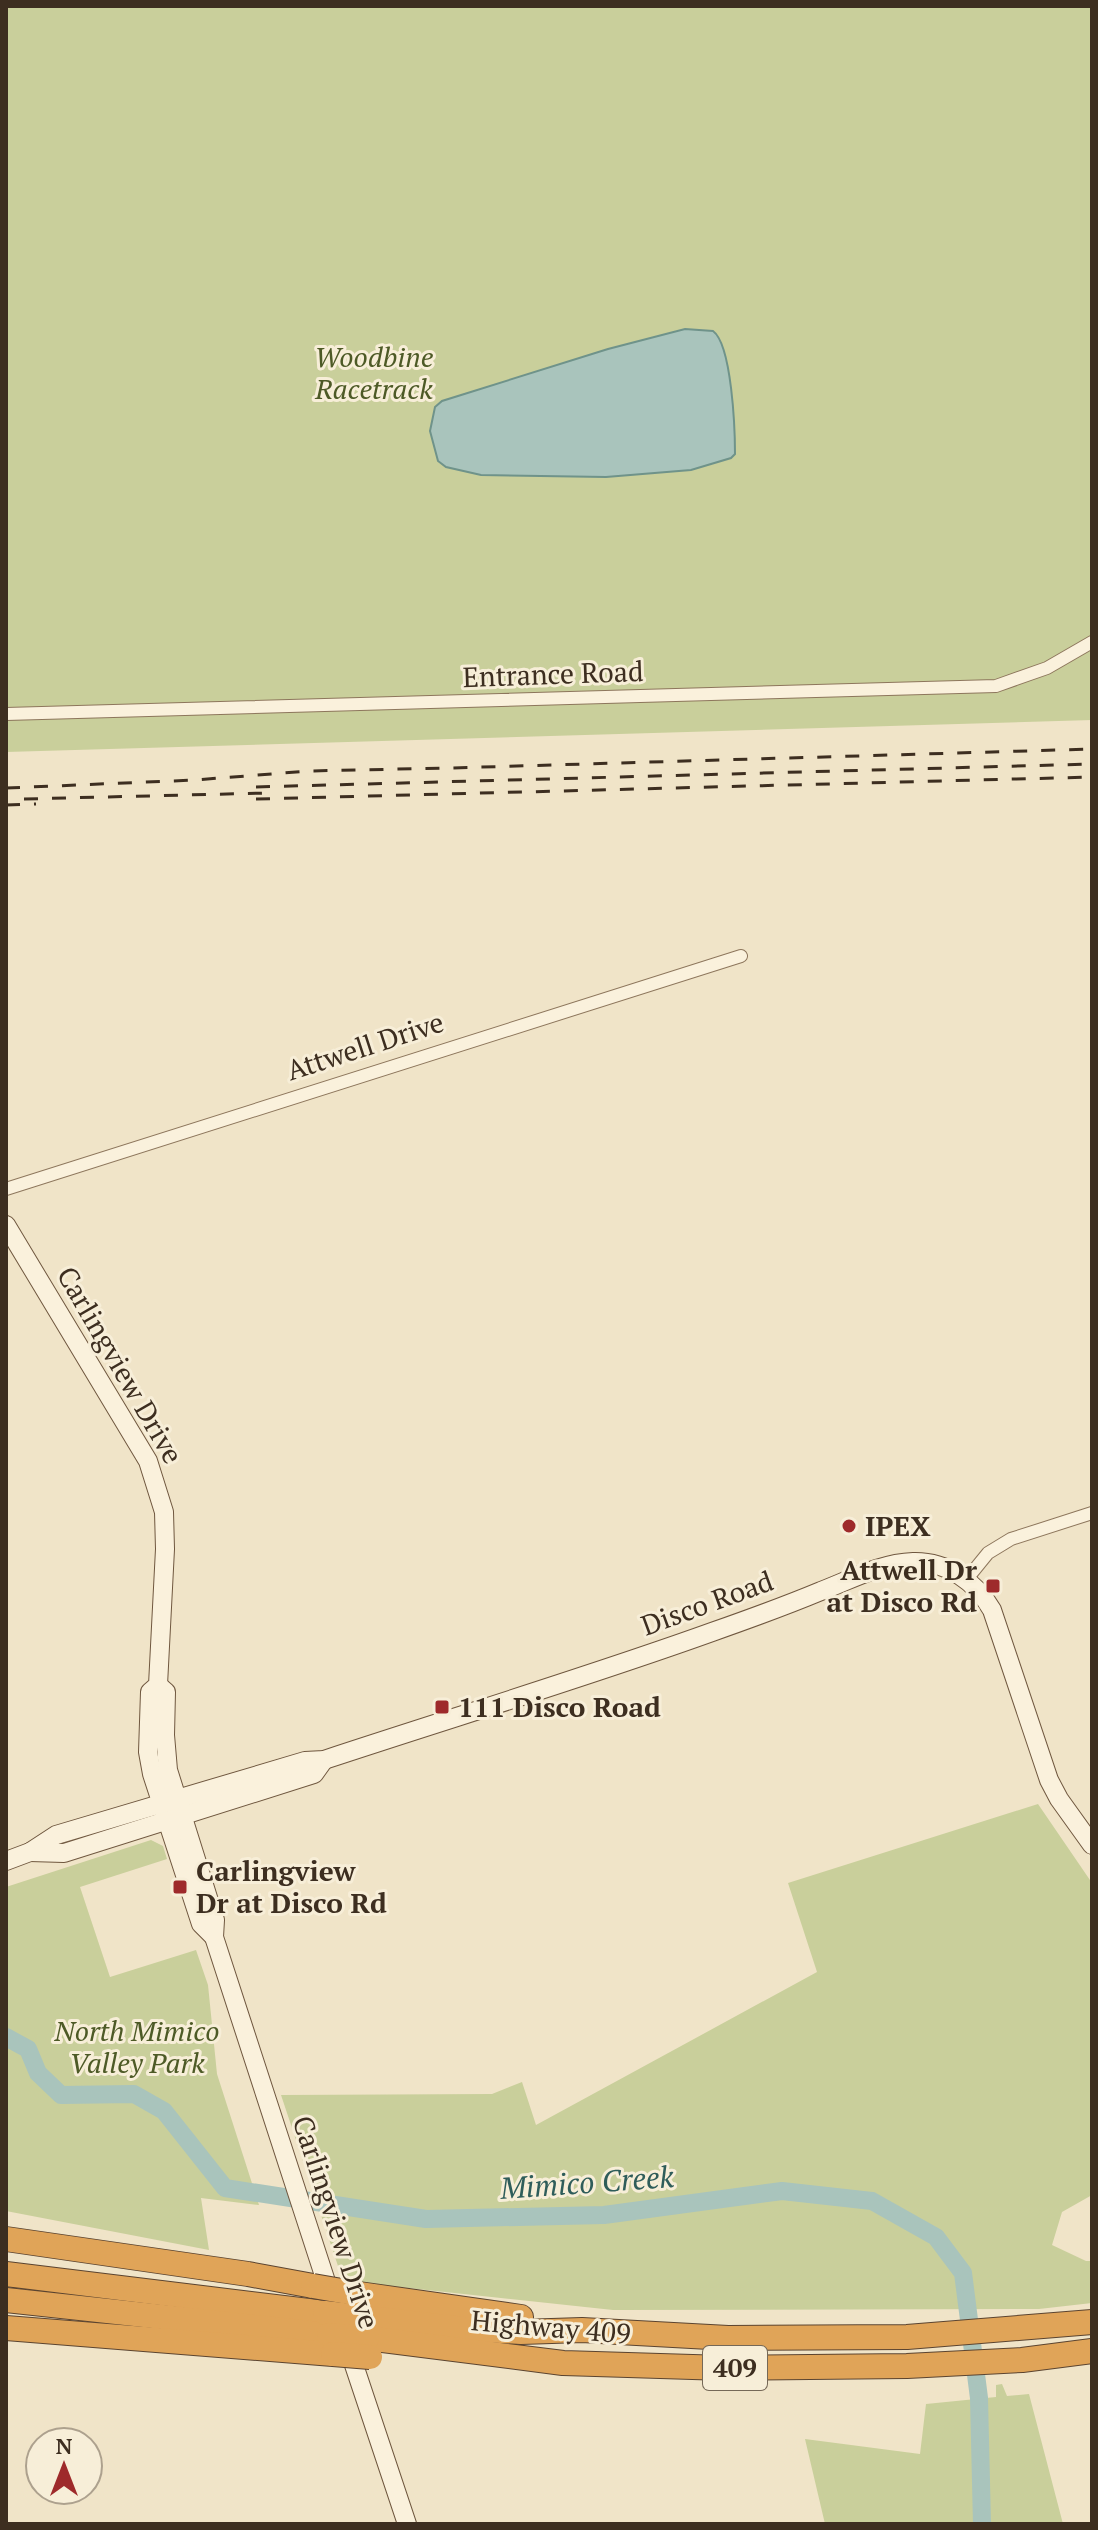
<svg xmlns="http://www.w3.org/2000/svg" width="1098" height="2530" font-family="'PT Serif',serif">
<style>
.green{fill:#c9cf9b}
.water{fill:#a9c4bc;stroke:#6f938a;stroke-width:2}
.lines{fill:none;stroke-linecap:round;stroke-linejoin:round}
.river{stroke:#a9c4bc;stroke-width:18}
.street-casing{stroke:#8d765c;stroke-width:14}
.secondary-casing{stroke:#6f573f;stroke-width:20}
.highway-casing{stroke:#5b4430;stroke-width:26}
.street{stroke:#faf1dc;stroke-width:12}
.secondary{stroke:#faf1dc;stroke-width:18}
.highway{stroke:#e0a458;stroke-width:24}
.rail{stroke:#3d2e20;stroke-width:3;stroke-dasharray:14 14;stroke-linecap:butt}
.highway-bridge-casing{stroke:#5b4430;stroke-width:26;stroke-linecap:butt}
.highway-bridge{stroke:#e0a458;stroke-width:24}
.poi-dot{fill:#9e2a2b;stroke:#f7eed8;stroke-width:3}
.labels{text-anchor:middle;stroke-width:6;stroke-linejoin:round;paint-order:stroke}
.shield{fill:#f7eed8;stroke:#756857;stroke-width:2}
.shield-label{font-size:26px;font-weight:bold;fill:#3d2e20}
.park-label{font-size:28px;font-style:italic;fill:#4d5a26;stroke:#f7eed8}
.street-label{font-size:28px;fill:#3d2e20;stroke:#f7eed8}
.poi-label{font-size:28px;font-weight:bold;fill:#3d2e20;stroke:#f7eed8;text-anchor:start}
.water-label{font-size:30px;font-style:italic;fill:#2f5d5a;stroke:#f7eed8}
</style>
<rect width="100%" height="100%" fill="#f0e4c8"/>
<!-- green -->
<g class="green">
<path d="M6 6H1092V720L6 752Z"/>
<path d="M1038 1804 1092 1883V2195L1062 2212 1052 2245 1086 2261H1092V2303L1039 2309 613 2310 343 2281 281 2095 492 2094 522 2082 536 2125 817 1972 788 1883Z"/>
<path d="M151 1840 163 1846 167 1859 80 1887 110 1977 196 1950 208 1985 217 2074 259 2205 201 2198 209 2250 6 2211V1887Z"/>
<path d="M1002 2384 1007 2396 1029 2394 1063 2524H825L805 2439 920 2454 926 2404 996 2397V2385Z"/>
</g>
<!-- water -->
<path class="water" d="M685 329 713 331C732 345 735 430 735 454L731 458 691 470 606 477 481 475 446 467 438 461 430 431 435 407 442 401 608 349Z"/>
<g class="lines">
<!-- river -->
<path class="river" d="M6 2037 28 2049 38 2073 61 2095 134 2094 164 2111 225 2188 426 2219 604 2215 782 2191 872 2201 936 2237 963 2273 979 2398 982 2524"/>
<!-- street casing -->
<g class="street-casing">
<g id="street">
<path d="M6 714 996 686 1047 668 1092 642"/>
<path d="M6 1189 741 956"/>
<path d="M966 1580 988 1553 1011 1539 1092 1513"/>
</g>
</g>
<!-- secondary casing -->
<g class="secondary-casing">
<g id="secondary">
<path d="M6 1225 148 1461 164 1512 165 1549 158 1685 150 1692 148 1752 152 1774 201 1924 214 1937"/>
<path d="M158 1685 166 1692 165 1735 168 1770 215 1920 214 1937 332 2300"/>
<path d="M30 1852 64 1853 314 1774 324 1760"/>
<path d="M6 1861 30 1852 56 1835 305 1761 324 1760C454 1717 584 1678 712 1632 749 1619 785 1606 821 1591 850 1580 881 1563 913 1562 947 1561 976 1582 992 1610L1049 1780 1059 1799 1092 1845"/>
<path d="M348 2347 407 2524"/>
</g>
</g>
<!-- highway casing -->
<g class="highway-casing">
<g id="highway">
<path d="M6 2239 248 2274 313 2286"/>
<path d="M6 2274 325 2313"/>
<path d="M359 2294 521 2317"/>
<path d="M6 2300 329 2335"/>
<path d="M359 2317 464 2329 521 2332 582 2330 728 2338 907 2337 1092 2322"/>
<path d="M6 2328 333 2354"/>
<path d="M367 2338 563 2363 725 2368 907 2366 1022 2360 1092 2351"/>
</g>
</g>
<!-- street -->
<use href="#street" class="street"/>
<!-- secondary -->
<use href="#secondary" class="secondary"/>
<!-- highway -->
<use href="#highway" class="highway"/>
<!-- rail -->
<g class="rail">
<path d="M256 787 1092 764"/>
<path d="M6 788 195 780 309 771 450 768 1092 749"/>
<path d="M24 799 268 793"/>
<path d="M256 799 1092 777"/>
<path d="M6 805 36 804"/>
</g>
<!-- highway-bridge casing -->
<g class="highway-bridge-casing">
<g id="highway-bridge">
<path d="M313 2286 359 2294"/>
<path d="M325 2313 359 2317"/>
<path d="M329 2335 367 2338"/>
<path d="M333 2354 370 2357"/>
</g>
</g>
<!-- highway-bridge -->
<use href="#highway-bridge" class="highway-bridge"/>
</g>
<!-- markers -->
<g class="poi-dot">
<circle cx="849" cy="1526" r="8"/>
<rect x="985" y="1578" width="16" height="16" rx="4"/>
<rect x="434" y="1699" width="16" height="16" rx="4"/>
<rect x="172" y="1879" width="16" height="16" rx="4"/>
</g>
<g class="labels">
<!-- shield labels -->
<rect class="shield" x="703" y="2346" width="64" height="44" rx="6"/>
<g class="shield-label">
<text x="735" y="2377">409</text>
</g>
<!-- park labels -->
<g class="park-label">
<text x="374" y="367">Woodbine<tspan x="374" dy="32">Racetrack</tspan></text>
<text x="137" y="2041">North Mimico<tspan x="137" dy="32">Valley Park</tspan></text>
</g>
<!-- street labels -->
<g class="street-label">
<text transform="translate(553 674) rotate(-2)" y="10">Entrance Road</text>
<text transform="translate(365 1046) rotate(-18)" y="10">Attwell Drive</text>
<text transform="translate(120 1365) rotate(60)" y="10">Carlingview Drive</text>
<text transform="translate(707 1603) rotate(-20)" y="10">Disco Road</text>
<text transform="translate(336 2222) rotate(72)" y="10">Carlingview Drive</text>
<text transform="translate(551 2327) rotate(5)" y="10">Highway 409</text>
</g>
<!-- poi labels -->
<g class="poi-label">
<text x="865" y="1536">IPEX</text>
<text x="977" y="1580" text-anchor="end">Attwell Dr<tspan x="977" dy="32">at Disco Rd</tspan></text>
<text x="458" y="1717">111 Disco Road</text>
<text x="196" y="1881">Carlingview<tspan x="196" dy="32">Dr at Disco Rd</tspan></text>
</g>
<!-- water labels -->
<g class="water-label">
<text transform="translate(587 2183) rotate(-4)" y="10">Mimico Creek</text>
</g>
</g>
<!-- border -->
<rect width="1098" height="2530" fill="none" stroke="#3d2e20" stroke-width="16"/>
<!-- north arrow -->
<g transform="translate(64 2466)"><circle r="38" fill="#f7eed8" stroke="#ada18e" stroke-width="2"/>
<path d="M0-6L14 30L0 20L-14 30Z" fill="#9e2a2b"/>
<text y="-12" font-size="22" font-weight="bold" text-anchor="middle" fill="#3d2e20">N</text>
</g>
</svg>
